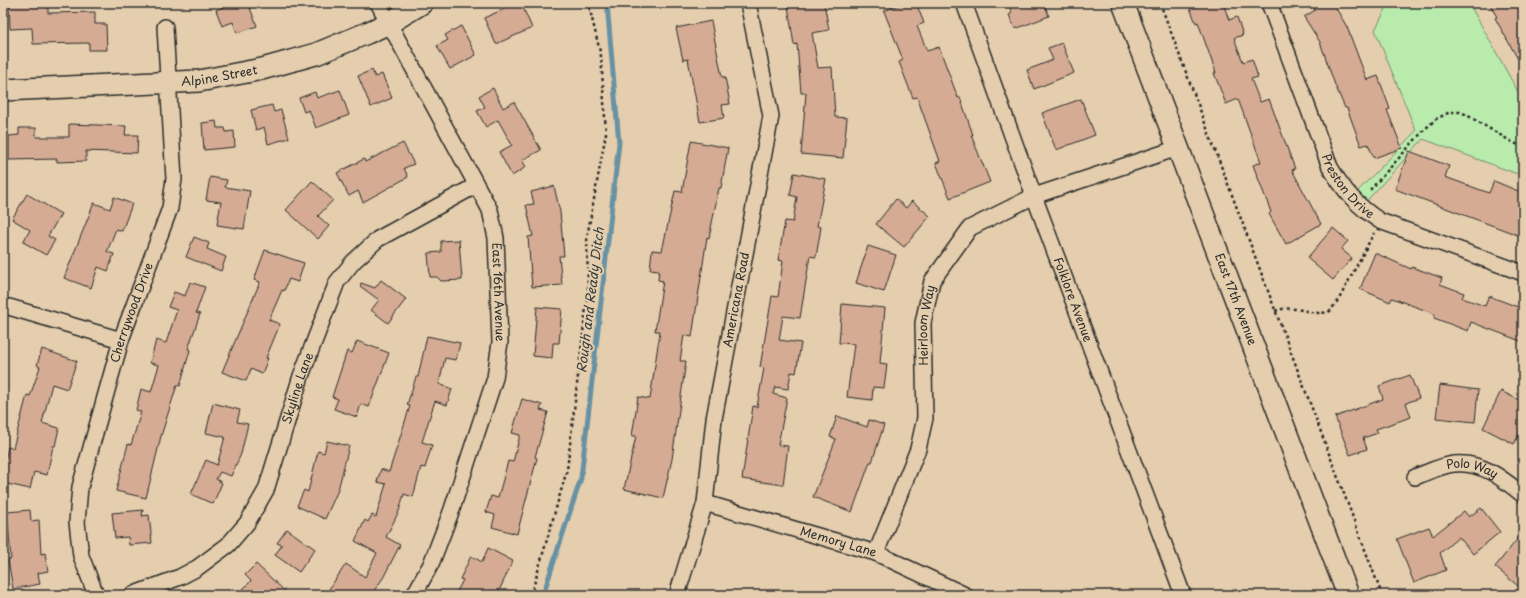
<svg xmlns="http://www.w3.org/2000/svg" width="1526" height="598" font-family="'Playpen Sans',sans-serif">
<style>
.green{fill:#b9ebac;stroke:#728b6c}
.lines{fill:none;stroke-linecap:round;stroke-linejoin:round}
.stream{stroke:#6892a3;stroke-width:5}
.building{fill:#d5ab94;stroke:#2b2b2b}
.street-casing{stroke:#2b2b2b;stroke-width:18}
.secondary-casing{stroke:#2b2b2b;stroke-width:24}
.path{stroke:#2b2b2b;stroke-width:2.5;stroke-dasharray:3 3;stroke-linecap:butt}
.street{stroke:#e4cead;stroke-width:15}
.secondary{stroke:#e4cead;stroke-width:21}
.labels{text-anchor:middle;stroke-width:4;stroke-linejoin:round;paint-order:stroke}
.street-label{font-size:12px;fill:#2b2b2b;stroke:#e4cead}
.water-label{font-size:13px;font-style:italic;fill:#353c3f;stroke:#e4cead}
</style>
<rect width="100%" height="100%" fill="#e4cead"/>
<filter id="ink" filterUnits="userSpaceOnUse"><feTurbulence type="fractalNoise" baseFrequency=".025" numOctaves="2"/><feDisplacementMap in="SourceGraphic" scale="8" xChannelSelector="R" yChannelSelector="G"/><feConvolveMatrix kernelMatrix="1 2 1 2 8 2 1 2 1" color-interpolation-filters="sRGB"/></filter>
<g filter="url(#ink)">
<!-- green -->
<path class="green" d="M1389 3H1469L1523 101V176L1423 139 1361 207 1351 198 1416 131 1375 30Z"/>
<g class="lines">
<!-- stream -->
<path class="stream" d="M543 595 581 478 619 143 607 3"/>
</g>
<!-- building -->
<g class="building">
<path d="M9 3H48V13L95 12V24H106L107 50H89V43L33 44 32 28 10 29Z"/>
<path d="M234 3H248L257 26 237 33 233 22 222 26 216 10Z"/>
<path d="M501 3H521L532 28 496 44 484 18 504 9Z"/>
<path d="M807 3H824L829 30 812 33 818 68 832 67 835 117 847 118 843 158 801 154 806 93H801L797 44 794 45 788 6Z"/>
<path d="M903 3H916L924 23 917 26 927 51 939 47 958 98 960 97 973 135H971L990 182 950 198 936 163 940 161 917 97 913 98 899 62 903 60 884 11Z"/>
<path d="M1008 3H1044L1049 16 1015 29 1009 15 1012 13Z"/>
<path d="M1188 3H1223L1229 20 1237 17 1243 35 1234 38 1243 62 1252 59 1258 77 1251 79 1260 102 1269 99 1295 169 1292 170 1321 224 1286 244 1269 214 1271 212 1253 165 1261 162 1238 99 1226 104 1214 73H1216L1198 22 1196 23Z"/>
<path d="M1311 3H1333L1347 27 1367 80 1378 76 1390 109 1387 110 1402 148 1374 158 1368 144 1361 146 1347 108H1345L1335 85 1320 42 1304 17 1315 10Z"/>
<path d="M1489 3H1523V68L1495 18 1497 17Z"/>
<path d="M711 21 722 77H725L730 104 722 105 724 118 700 122 688 59 683 60 676 28Z"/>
<path d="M461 26 476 55 450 69 437 46 448 40 445 35Z"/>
<path d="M1062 43 1074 73 1034 89 1027 70 1053 60 1048 48Z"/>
<path d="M372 70 375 77 382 74 392 98 371 107 358 76Z"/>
<path d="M493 88 503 108 514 102 541 150 522 160 526 167 512 176 499 152 512 145 498 120 486 127 477 111 485 107 479 96Z"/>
<path d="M340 90 349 115 316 128 309 110 304 112 299 98 315 92 317 98Z"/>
<path d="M1081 99 1095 135 1056 150 1042 113Z"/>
<path d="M272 105 274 112 281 110 289 138 268 144 264 127 256 130 251 110Z"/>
<path d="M216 121 217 128H225L226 132 234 131 235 147 204 150 202 123Z"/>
<path d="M69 124 126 126 125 135H138L137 153 86 151V161L57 162V159L9 160V136L19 135V128H36V137H69Z"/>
<path d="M691 141 728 148 721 188H719L709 238 707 237 692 337 684 335 680 361H686L672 459 663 498 624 489 636 436H632L638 397 650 399 660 331H655L663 281 658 280 659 270 650 269 652 250 662 251 675 191 682 192Z"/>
<path d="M403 143 414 164 404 168 408 177 363 202 358 191 349 196 337 173 364 159 365 162Z"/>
<path d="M1409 151 1449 166 1445 177 1489 193 1494 181 1523 193V237L1395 189Z"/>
<path d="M794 173 826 179 817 226 821 227 816 257 810 256 800 318 783 316 779 340 801 343 796 373 791 372 788 389 775 387 773 394 787 398 778 445 788 446 783 485 742 479 753 406 757 407 764 368 760 367 772 296 778 297 783 261 778 260 785 221 793 222 797 197 790 195Z"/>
<path d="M210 177 227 180 225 187 250 191 244 229 217 225 221 202 206 200Z"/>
<path d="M312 181 333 200 318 216 329 226 318 239 286 210Z"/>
<path d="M554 186 560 212 564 256H559L562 285 532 287 528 237 533 236 526 205 534 204 531 192Z"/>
<path d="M27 194 61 214 48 236 55 240 46 255 23 242 30 230 12 219Z"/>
<path d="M114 197 132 204 122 231 116 229 107 252 114 254 108 271 98 267 91 288 64 278 94 203 110 209Z"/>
<path d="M896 199 906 208 912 201 930 216 904 247 876 224Z"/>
<path d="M1333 228 1348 241 1341 249 1352 258 1333 280 1307 258Z"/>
<path d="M194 237 209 243 207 249 226 257 221 271 186 257Z"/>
<path d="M459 240 462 280 441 281 437 277H430L428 253 441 252V241Z"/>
<path d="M868 246 896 255 884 292 856 283Z"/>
<path d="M265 250 304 263 298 282 289 279 284 291 282 290 269 320 280 324 266 358H268L262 374 251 369 246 381 222 372 260 282 254 280Z"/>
<path d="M1375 253 1411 269 1412 267 1442 278 1440 284 1464 293 1462 298 1485 306 1489 296 1523 309V342L1471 322 1468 331 1434 318 1435 314 1392 298 1390 302 1360 289Z"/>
<path d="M381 280 406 299 388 323 371 310 379 300 360 286 361 283 375 288Z"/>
<path d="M190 282 205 287 196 313 200 314 188 349 190 350 180 386 177 385 161 436 146 498 116 491 128 444 131 445 141 412 136 410 141 389 151 392 159 365 150 363 156 340 166 343 177 310 168 307 174 292 185 296Z"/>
<path d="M842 304 885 308 880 363 887 364 884 388 873 387 872 400 847 397 854 344 839 343Z"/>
<path d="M537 307 562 309 559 343H553L552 358 533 356Z"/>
<path d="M427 336 460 343 456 360 445 358 439 384 452 389 447 405 435 401 431 413 422 442 432 445 425 468 421 467 413 497 404 494 399 511 386 537 400 545 383 578 371 595H338L329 589 346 564 365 577 377 553 355 541 365 520 368 522 372 515 376 517 386 484 377 482 381 469 389 472 410 406 407 405 416 377H418Z"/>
<path d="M357 341 389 353 369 407 361 404 357 417 334 409 338 399 332 397 347 351 352 353Z"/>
<path d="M42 349 77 361 67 389 52 384 42 423 59 428 55 446H53L47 475 34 472 30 489 3 483V470L8 447 13 448 27 395 30 396 40 367 37 365Z"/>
<path d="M1410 375 1419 398 1406 403 1411 417 1376 429 1378 433 1363 438 1367 449 1350 455 1335 417 1383 399 1379 386Z"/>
<path d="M1440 385 1478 390 1475 422 1436 418Z"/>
<path d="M1501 391 1523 402V427L1514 444 1483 428Z"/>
<path d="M522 399 542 405 540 410 548 412 535 457 537 458 517 534 492 527 495 515 486 512 491 496 498 498 508 461 513 462 520 435 512 433Z"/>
<path d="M213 403 240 410 237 422 248 424 241 454 231 476 220 472 216 479 222 483 213 504 191 494 206 460 217 465 225 437 206 433Z"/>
<path d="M837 416 867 427 869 420 884 425 872 462H870L852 512 813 497 836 439 830 437Z"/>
<path d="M327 441 349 446 338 490 325 519 297 506 304 490 308 492 318 451 324 453Z"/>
<path d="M1481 508 1500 532 1473 554 1459 537 1440 553 1446 570 1414 583 1397 539 1429 527 1433 536 1464 511 1469 517Z"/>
<path d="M30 510 31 521 39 520 41 554 45 553 48 571 38 573 40 584 13 589 8 560 11 559 7 512Z"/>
<path d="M143 510 142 516 149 515 152 543 129 545 128 537 115 538 112 513Z"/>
<path d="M287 529 315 549 299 572 275 555 282 545 277 543Z"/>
<path d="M1523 532V590L1495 567Z"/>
<path d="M488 548 513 561 497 595H455L463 580 460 579 471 556 482 562Z"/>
<path d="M256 564 289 595H237L251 581 245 575Z"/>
</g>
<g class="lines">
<!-- street casing -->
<g class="street-casing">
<g id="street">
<path id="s1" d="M378 3 490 210 496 238 500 342 495 378 451 512 431 564 414 595"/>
<path id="s2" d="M964 3 1034 196 1183 595"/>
<path id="s3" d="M1269 3 1330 167C1344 191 1357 206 1380 221L1523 273"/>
<path d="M9 307 121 340"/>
<path id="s4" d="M1415 477C1426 473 1442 465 1454 464 1482 461 1503 479 1523 495"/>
<path id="s5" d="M705 503 876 553 965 595"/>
<path id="s6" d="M876 553 918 449 925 418 923 323 932 281 970 228 1034 196 1178 148"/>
<path id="s7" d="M96 595 81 556 77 522 80 487 121 340 170 208 174 179 165 27"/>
<path id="s8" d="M132 595 180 577 197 568 228 545 247 523 266 490 301 376 337 282 353 262 378 239 475 186"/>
<path id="s9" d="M677 595 705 503 714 419 771 116 748 3"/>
</g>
</g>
<!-- secondary casing -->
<g class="secondary-casing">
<g id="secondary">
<path id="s10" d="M1123 3 1348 595"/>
<path id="s11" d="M3 90 199 81 262 69 316 54 367 33 389 23 422 3"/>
</g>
</g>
<!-- path -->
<g class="path">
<path d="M1160 3 1382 595"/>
<path d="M1370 190 1425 129 1436 119 1450 112H1460L1465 114 1512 142 1523 147"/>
<path d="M1275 311C1296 303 1314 318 1330 311L1339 299 1374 233"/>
<path d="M531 595 567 470 588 290 587 237 606 133 601 56 590 10 589 3"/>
</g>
<!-- street -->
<use href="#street" class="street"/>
<!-- secondary -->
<use href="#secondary" class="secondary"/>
</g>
</g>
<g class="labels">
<!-- street labels -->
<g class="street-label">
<text dy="4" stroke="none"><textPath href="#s11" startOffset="217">Alpine Street</textPath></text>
<text dy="4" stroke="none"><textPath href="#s3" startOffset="201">Preston Drive</textPath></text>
<text dy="4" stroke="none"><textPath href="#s1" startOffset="318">East 16th Avenue</textPath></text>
<text dy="4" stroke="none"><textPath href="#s2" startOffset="316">Folklore Avenue</textPath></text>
<text dy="4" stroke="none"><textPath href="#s10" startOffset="317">East 17th Avenue</textPath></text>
<text dy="4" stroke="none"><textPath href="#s9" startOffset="302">Americana Road</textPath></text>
<text dy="4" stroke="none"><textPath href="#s7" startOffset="293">Cherrywood Drive</textPath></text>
<text dy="4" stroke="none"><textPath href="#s6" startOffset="237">Heirloom Way</textPath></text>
<text dy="4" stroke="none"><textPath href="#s8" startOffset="283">Skyline Lane</textPath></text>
<text dy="4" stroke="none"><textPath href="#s4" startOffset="60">Polo Way</textPath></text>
<text dy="4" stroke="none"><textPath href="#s5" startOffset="139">Memory Lane</textPath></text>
</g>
<!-- water labels -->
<g class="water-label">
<text transform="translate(590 300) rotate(-83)" y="5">Rough and Ready Ditch</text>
</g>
</g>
<!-- margin -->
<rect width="1526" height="598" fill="none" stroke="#e4cead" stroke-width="16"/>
<rect x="8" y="8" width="1510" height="582" fill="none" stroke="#2b2b2b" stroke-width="1.5" filter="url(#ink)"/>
</svg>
